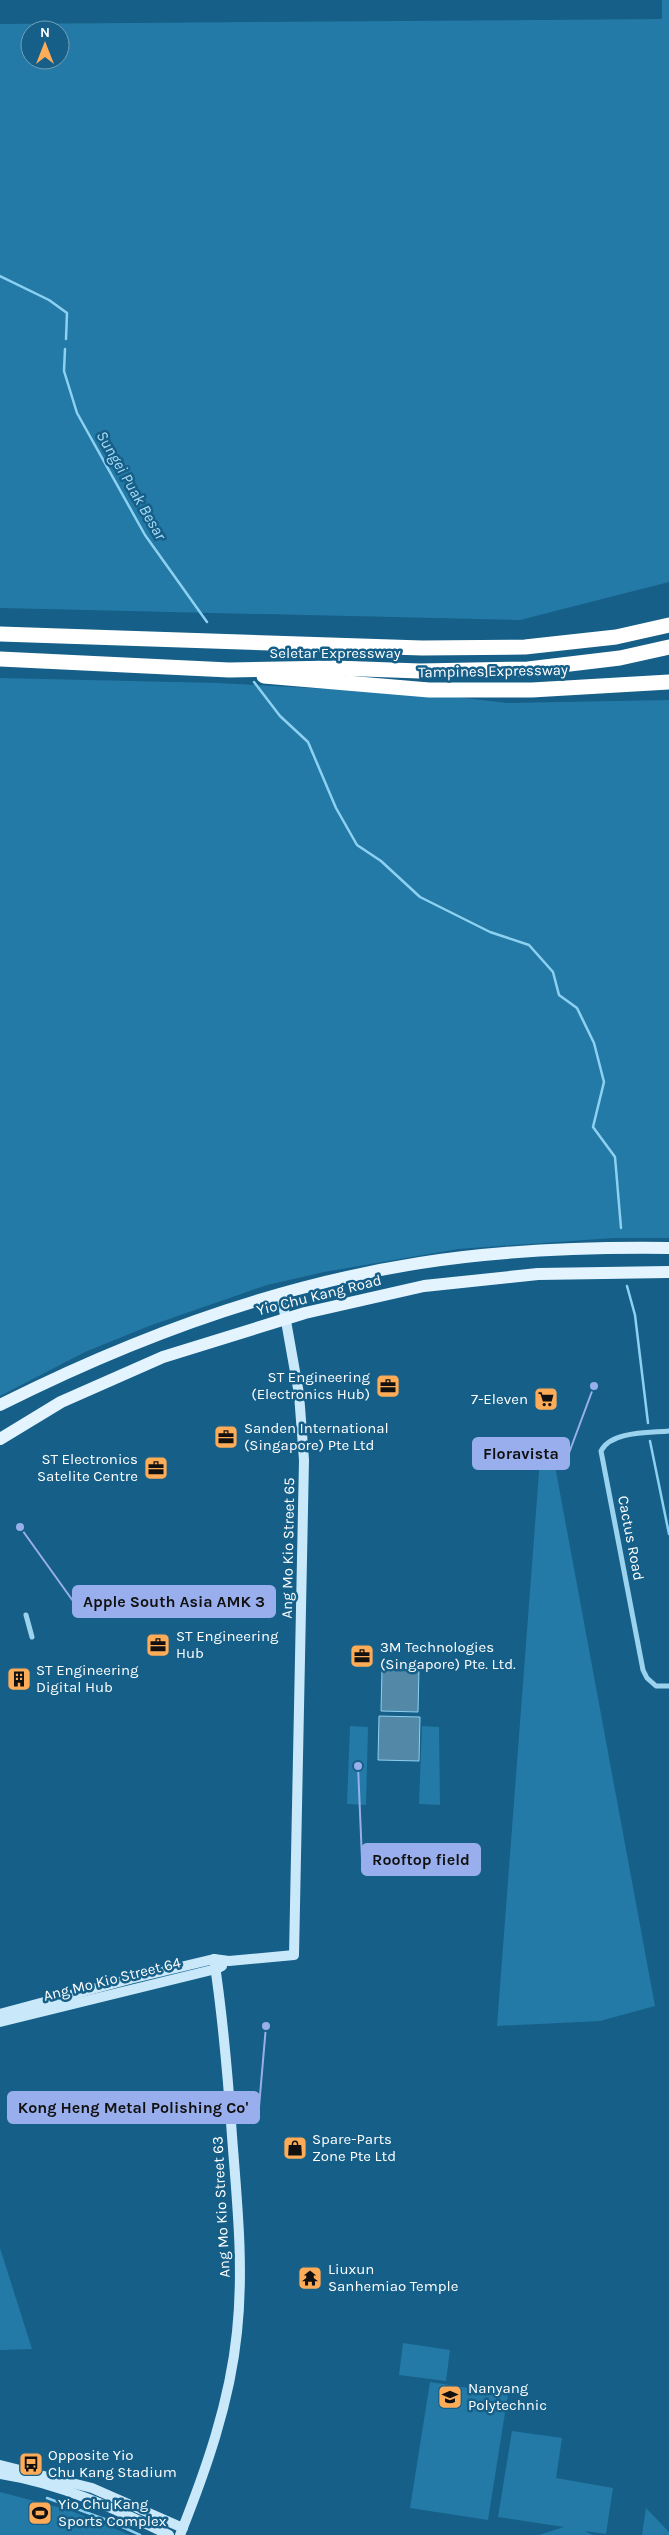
<svg xmlns="http://www.w3.org/2000/svg" width="669" height="2535" font-family="Karla,sans-serif">
<style>
.green{fill:#247aa6;fill-rule:evenodd}
.water{fill:#5389a7;stroke:#8dd1f2}
.lines{fill:none;stroke-linecap:round;stroke-linejoin:round}
.stream{stroke:#8dd1f2;stroke-width:2.5}
.street{stroke:#9bd3ef;stroke-width:5}
.secondary{stroke:#c9e9fa;stroke-width:10}
.primary{stroke:#e3f4ff;stroke-width:12}
.highway{stroke:#fff;stroke-width:15}
.labels{text-anchor:middle;stroke-width:5;stroke-linejoin:round;paint-order:stroke}
.street-label{font-size:15px;fill:#fff;stroke:#155f88}
.poi-label{font-size:15px;fill:#fff;stroke:#155f88;text-anchor:start}
.water-label{font-size:16px;font-style:italic;fill:#a7dcf6;stroke:#155f88}
.leader{fill:none;stroke:#99afed;stroke-width:2}
.callout-dot{fill:#99afed;stroke:#155f88;stroke-width:2}
.callout{fill:#99afed;stroke:#99afed;stroke-width:2}
.callout-label{font-size:16px;text-anchor:middle;font-weight:bold;fill:#111}
</style>
<rect width="100%" height="100%" fill="#155f88"/>
<!-- green -->
<g class="green">
<path d="M662 0H669V582L520 620 0 608V24L662 19ZM30 30H60V60H30Z"/>
<path d="M0 678 218 683 440 695 507 703 669 700V1238H613L458 1249 324 1272 267 1285 149 1326 85 1352 0 1396Z"/>
<path d="M553 1455 655 2006 600 2021 497 2026 540 1459Z"/>
<path d="M350 1726 368 1727 366 1805 347 1804Z"/>
<path d="M422 1726 439 1727 440 1805 419 1804Z"/>
<path d="M0 2248 32 2349 0 2350Z"/>
<path d="M403 2343 450 2350 446 2381 399 2375Z"/>
<path d="M430 2382 508 2394 488 2520 410 2508Z"/>
<path d="M512 2431 562 2438 556 2478 613 2488 606 2534 585 2531 593 2535H539L564 2527 498 2517Z"/>
<path d="M0 2492 69 2510 130 2535H0Z"/>
<path d="M646 2508 669 2532V2535H642Z"/>
</g>
<!-- water -->
<g class="water">
<path d="M382 1669H419L418 1712 381 1711Z"/>
<path d="M379 1716 420 1717 419 1761 378 1760Z"/>
</g>
<g class="lines">
<!-- stream -->
<g class="stream">
<path d="M0 276 49 300 67 313 66 339"/>
<path d="M65 349 64 371 77 413 145 535 207 622"/>
<path d="M254 682 280 716 308 742 336 808 357 845 381 861 420 897 490 932 529 945 553 972 559 995 577 1008 594 1043 604 1082 593 1127 615 1157 621 1228"/>
<path d="M627 1286 635 1315 648 1423"/>
<path d="M650 1441 669 1534"/>
<path d="M47 2498 107 2520 140 2535"/>
</g>
<!-- street -->
<g class="street">
<path d="M669 1431C649 1433 611 1431 601 1451L643 1670 647 1678 656 1686H669"/>
<path d="M26 1615 32 1637"/>
</g>
<!-- secondary -->
<g class="secondary">
<path d="M0 2014 130 1979 214 1959 229 1961 294 1955 304 1460 299 1394 281 1293"/>
<path d="M0 2022 216 1969 222 1966"/>
<path d="M0 2465 92 2488 183 2528"/>
<path d="M0 2474C59 2483 116 2509 169 2535"/>
<path d="M180 2535C206 2470 230 2402 237 2332 244 2266 237 2202 232 2136 228 2077 223 2018 214 1959"/>
</g>
<!-- primary -->
<g class="primary">
<path d="M0 1405C133 1338 273 1286 420 1263 502 1250 586 1247 669 1248"/>
<path d="M0 1439 61 1402 163 1357 305 1313 424 1286 538 1274 669 1272"/>
</g>
<!-- highway -->
<g class="highway">
<path d="M0 634 422 648 525 647 616 637 669 625"/>
<path d="M0 659 229 670 335 668 420 671 528 669 620 658 669 647"/>
<path d="M264 676 429 690H532L669 682"/>
</g>
</g>
<!-- icons -->
<defs>
<g id="office-square" transform="scale(1.25)"><rect x="-9" y="-9" width="18" height="18" rx="4" fill="#ffac59" stroke="#155f88"/><path d="M-6-3h4V-5.5h4V-3h4V5H-6ZM-1-4.5V-3h2v-1.5ZM-6 0V1H6V0Z" fill="#111"/></g>
<g id="supermarket-square" transform="scale(1.25)"><rect x="-9" y="-9" width="18" height="18" rx="4" fill="#ffac59" stroke="#155f88"/><path d="M-6-5.5h2.5l.6 2H6L4.5 2H-2.5L-4.4-4H-6ZM-1.5 3.2a1.3 1.3 0 1 0 .1 0ZM3 3.2a1.3 1.3 0 1 0 .1 0Z" fill="#111"/></g>
<g id="building-square" transform="scale(1.25)"><rect x="-9" y="-9" width="18" height="18" rx="4" fill="#ffac59" stroke="#155f88"/><path d="M-4-6H4V6H1V3H-1V6H-4ZM-2.5-4.3h1.7v1.8h-1.7ZM.8-4.3h1.7v1.8H.8ZM-2.5-1h1.7V.8h-1.7ZM.8-1h1.7V.8H.8Z" fill="#111"/></g>
<g id="shop-square" transform="scale(1.25)"><rect x="-9" y="-9" width="18" height="18" rx="4" fill="#ffac59" stroke="#155f88"/><path d="M-5-2.5h2.3a2.7 3.5 0 0 1 5.4 0H5L5.5 6h-11ZM-1.5-2.5h3a1.5 2.3 0 0 0-3 0Z" fill="#111"/></g>
<g id="temple-square" transform="scale(1.25)"><rect x="-9" y="-9" width="18" height="18" rx="4" fill="#ffac59" stroke="#155f88"/><path d="M0-6L5-2H3V0L6.5 2.5H4V6H1.5V3h-3V6H-4V2.5H-6.5L-3 0V-2H-5Z" fill="#111"/></g>
<g id="university-square" transform="scale(1.25)"><rect x="-9" y="-9" width="18" height="18" rx="4" fill="#ffac59" stroke="#155f88"/><path d="M0-5L7-2L0 1L-7-2ZM-4 1L0 2.5L4 1V4Q0 6-4 4Z" fill="#111"/></g>
<g id="bus-square" transform="scale(1.25)"><rect x="-9" y="-9" width="18" height="18" rx="4" fill="#ffac59" stroke="#155f88"/><path d="M-5-6H5V4H4V6H2V4H-2V6H-4V4H-5ZM-3.5-4V0h7V-4ZM-3.5 1.2v1.5H-2V1.2ZM2 1.2v1.5H3.5V1.2Z" fill="#111"/></g>
<g id="stadium-square" transform="scale(1.25)"><rect x="-9" y="-9" width="18" height="18" rx="4" fill="#ffac59" stroke="#155f88"/><path d="M0-5a6.5 5 0 1 0 0 10a6.5 5 0 1 0 0-10ZM-3.5-1.8h7v3.6h-7Z" fill="#111"/></g>
</defs>
<g fill-rule="evenodd">
<use href="#office-square" x="388" y="1386"/>
<use href="#supermarket-square" x="546" y="1399"/>
<use href="#office-square" x="226" y="1437"/>
<use href="#office-square" x="156" y="1468"/>
<use href="#office-square" x="158" y="1645"/>
<use href="#office-square" x="362" y="1656"/>
<use href="#building-square" x="19" y="1679"/>
<use href="#shop-square" x="295" y="2148"/>
<use href="#temple-square" x="310" y="2278"/>
<use href="#university-square" x="450" y="2397"/>
<use href="#bus-square" x="31" y="2464"/>
<use href="#stadium-square" x="40" y="2513"/>
</g>
<g class="labels">
<!-- street labels -->
<g class="street-label">
<text x="335" y="658">Seletar Expressway</text>
<text transform="translate(493 671) rotate(-1)" y="5">Tampines Expressway</text>
<text transform="translate(319 1295) rotate(-14)" y="5">Yio Chu Kang Road</text>
<text transform="translate(631 1538) rotate(79)" y="5">Cactus Road</text>
<text transform="translate(288 1548) rotate(-89)" y="5">Ang Mo Kio Street 65</text>
<text transform="translate(112 1979) rotate(-14)" y="5">Ang Mo Kio Street 64</text>
<text transform="translate(221 2207) rotate(-93)" y="5">Ang Mo Kio Street 63</text>
</g>
<!-- poi labels -->
<g class="poi-label">
<text x="370" y="1382" text-anchor="end">ST Engineering<tspan x="370" dy="17">(Electronics Hub)</tspan></text>
<text x="528" y="1404" text-anchor="end">7-Eleven</text>
<text x="244" y="1433">Sanden International<tspan x="244" dy="17">(Singapore) Pte Ltd</tspan></text>
<text x="138" y="1464" text-anchor="end">ST Electronics<tspan x="138" dy="17">Satelite Centre</tspan></text>
<text x="176" y="1641">ST Engineering<tspan x="176" dy="17">Hub</tspan></text>
<text x="380" y="1652">3M Technologies<tspan x="380" dy="17">(Singapore) Pte. Ltd.</tspan></text>
<text x="36" y="1675">ST Engineering<tspan x="36" dy="17">Digital Hub</tspan></text>
<text x="312" y="2144">Spare-Parts<tspan x="312" dy="17">Zone Pte Ltd</tspan></text>
<text x="328" y="2274">Liuxun<tspan x="328" dy="17">Sanhemiao Temple</tspan></text>
<text x="468" y="2393">Nanyang<tspan x="468" dy="17">Polytechnic</tspan></text>
<text x="48" y="2460">Opposite Yio<tspan x="48" dy="17">Chu Kang Stadium</tspan></text>
<text x="58" y="2509">Yio Chu Kang<tspan x="58" dy="17">Sports Complex</tspan></text>
</g>
<!-- water labels -->
<g class="water-label">
<text transform="translate(132 485) rotate(60)" y="6">Sungei Puak Besar</text>
</g>
</g>
<!-- callouts -->
<path class="leader" d="M594 1386L569 1453M20 1527L73 1601M358 1766L362 1859M266 2026L259 2107"/>
<g class="callout-dot">
<circle cx="594" cy="1386" r="5"/>
<circle cx="20" cy="1527" r="5"/>
<circle cx="358" cy="1766" r="5"/>
<circle cx="266" cy="2026" r="5"/>
</g>
<g class="callout">
<rect x="473" y="1438" width="96" height="31" rx="5"/>
<rect x="73" y="1586" width="202" height="31" rx="5"/>
<rect x="362" y="1844" width="118" height="31" rx="5"/>
<rect x="8" y="2092" width="251" height="31" rx="5"/>
</g>
<g class="callout-label">
<text x="521" y="1459">Floravista</text>
<text x="174" y="1607">Apple South Asia AMK 3</text>
<text x="421" y="1865">Rooftop field</text>
<text x="133" y="2113">Kong Heng Metal Polishing Co'</text>
</g>
<!-- north arrow -->
<g transform="translate(45 45)"><circle r="24" fill="#155f88" stroke="#739fb8"/>
<path d="M0-4L9 19L0 12L-9 19Z" fill="#ffac59"/>
<text y="-8" font-size="14" font-weight="bold" text-anchor="middle" fill="#ffffff">N</text>
</g>
</svg>
